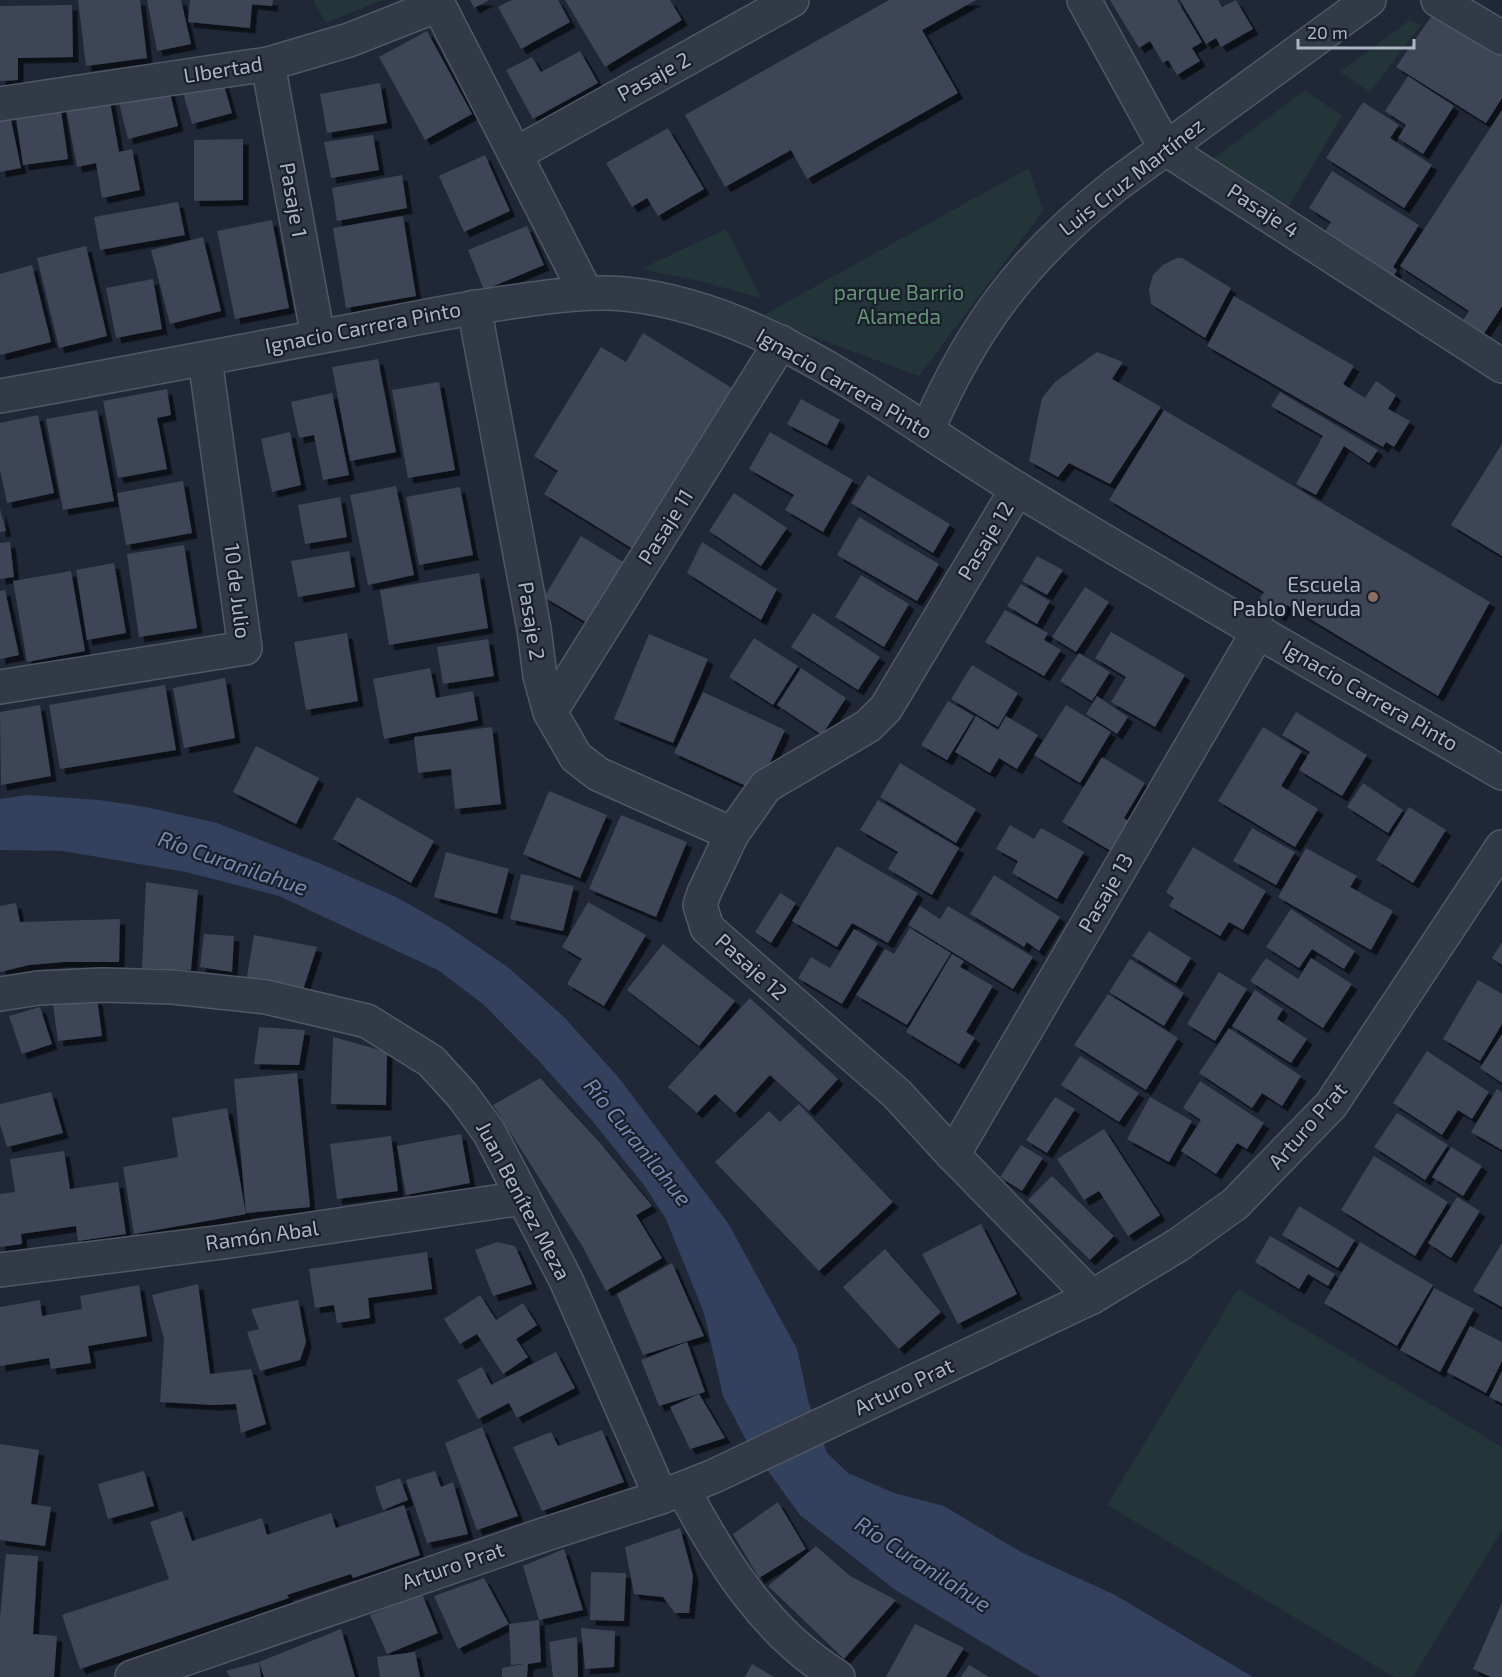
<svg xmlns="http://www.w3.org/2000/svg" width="1502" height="1677" font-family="'Exo 2',sans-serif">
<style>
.green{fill:#233539}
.water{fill:#33415f}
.building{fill:#3c4557;filter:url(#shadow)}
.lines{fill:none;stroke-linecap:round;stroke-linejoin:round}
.minor-casing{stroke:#515765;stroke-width:36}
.minor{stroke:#333a47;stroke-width:33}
.education-dot{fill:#8d6e63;stroke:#191f2c;stroke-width:2}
.labels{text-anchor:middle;stroke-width:4.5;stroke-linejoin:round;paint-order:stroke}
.street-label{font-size:21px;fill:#adb4c4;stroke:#191f2c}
.park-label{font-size:21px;fill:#659474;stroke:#191f2c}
.poi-label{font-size:21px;fill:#adb4c4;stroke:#191f2c;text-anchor:end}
.water-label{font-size:22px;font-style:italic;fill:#7588ad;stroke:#191f2c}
</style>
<defs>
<filter id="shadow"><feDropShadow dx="5.5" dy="5.5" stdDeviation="0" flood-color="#0009"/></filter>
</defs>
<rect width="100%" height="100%" fill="#202837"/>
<!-- green -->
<g class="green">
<path d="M313 0H382L326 23Z"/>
<path d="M1410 20 1421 25 1370 92 1340 72Z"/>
<path d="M1305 90 1342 116 1286 211 1213 159Z"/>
<path d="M1029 168 1043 211 919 376 760 317Z"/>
<path d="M726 229 761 298 700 281 641 269Z"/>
<path d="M1238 1289 1502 1447V1530L1413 1677H1394L1107 1505Z"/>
</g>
<!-- water -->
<path class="water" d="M28 795 99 800 146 807 217 823 319 863 396 897 449 927 509 968 564 1017 619 1078 728 1223 797 1349 809 1404 827 1453 848 1473 894 1493 944 1506 1021 1552 1115 1595 1253 1677H1040L894 1589 800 1515 747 1442 723 1396 704 1313 666 1219 644 1185 590 1118 538 1060 483 1004 438 970 279 896 186 872 63 851 0 850V799Z"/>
<!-- building -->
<g class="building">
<path d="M78 0H140L147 58 86 66Z"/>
<path d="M147 0H181L191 44 157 51Z"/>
<path d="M190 0H273L272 6 252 4 250 28 188 22Z"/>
<path d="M470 0H489L474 8Z"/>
<path d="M512 0H558L570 22 521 49 498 7Z"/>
<path d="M565 0H670L682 20 605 67Z"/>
<path d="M889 0H976L922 30 958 93 807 179 791 150 725 187 685 115Z"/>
<path d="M1110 0H1177L1202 42 1192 48 1200 61 1177 75 1168 60 1163 63 1150 41 1139 48Z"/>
<path d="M1180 0H1218L1222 7 1236 0 1253 29 1221 47 1216 38 1206 44Z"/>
<path d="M72 5 73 57 18 58V80L0 81V6Z"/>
<path d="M1435 11 1502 52V98L1486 123 1396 67Z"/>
<path d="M427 31 472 114 425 140 379 57Z"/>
<path d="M580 51 598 83 533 119 506 70 532 57 541 72Z"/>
<path d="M221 75 232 113 192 124 181 86Z"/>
<path d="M1408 76 1454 106 1423 154 1398 138 1406 125 1385 111Z"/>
<path d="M380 83 387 123 327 133 320 94Z"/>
<path d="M169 89 178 126 128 139 119 103Z"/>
<path d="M109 96 119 152 132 149 140 190 102 198 96 163 77 167 65 104Z"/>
<path d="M1363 102 1399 125 1390 138 1432 165 1404 208 1326 158Z"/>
<path d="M60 104 68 159 23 165 15 111Z"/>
<path d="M1502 110V306L1483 335 1462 322 1469 311 1400 266Z"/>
<path d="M10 115 21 168 0 172V117Z"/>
<path d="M668 128 704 189 658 216 647 198 632 207 606 163Z"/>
<path d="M373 135 379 170 331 178 324 142Z"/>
<path d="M243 139V200L194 201V140Z"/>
<path d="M485 155 510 211 464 232 439 176Z"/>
<path d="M1332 171 1419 225 1393 267 1397 270 1390 282 1320 239 1331 222 1309 208Z"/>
<path d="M402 175 407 208 337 221 332 188Z"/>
<path d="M178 202 185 235 100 250 94 217Z"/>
<path d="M403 216 416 296 346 308 333 228Z"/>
<path d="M272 220 289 308 235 319 217 231Z"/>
<path d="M527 226 544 265 484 290 468 250Z"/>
<path d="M203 237 221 311 170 324 151 250Z"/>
<path d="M86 246 107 336 59 348 37 258Z"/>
<path d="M1177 258H1182L1231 288 1205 338 1151 304 1149 289 1153 275 1163 265Z"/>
<path d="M32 265 51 342 0 355V274Z"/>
<path d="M153 279 162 329 116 338 106 288Z"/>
<path d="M1234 296 1354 366 1343 384 1365 398 1376 381 1396 395 1388 409 1410 421 1394 447 1386 442 1383 447 1207 346Z"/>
<path d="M643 333 740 393 641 554 544 494 558 471 534 456 601 347 626 362Z"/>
<path d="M1097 352 1123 362 1112 379 1161 407 1110 484 1069 463 1058 477 1029 461 1042 398 1055 382Z"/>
<path d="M378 359 396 452 350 461 332 367Z"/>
<path d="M439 382 455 470 408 478 392 390Z"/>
<path d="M167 389 171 415 157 418 167 469 118 478 103 401Z"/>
<path d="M1280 392 1378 450 1369 463 1344 446 1316 495 1296 484 1323 436 1271 406Z"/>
<path d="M332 393 349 475 323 480 314 435 299 438 291 402Z"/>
<path d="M801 399 840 420 827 445 787 424Z"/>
<path d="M97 410 114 501 63 510 46 419Z"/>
<path d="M1164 410 1490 602 1438 696 1287 605 1280 616 1257 602 1264 592 1109 500Z"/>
<path d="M38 415 54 493 7 503 0 470V423Z"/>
<path d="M290 432 301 485 272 492 261 439Z"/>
<path d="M770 432 853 480 823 532 785 510 794 495 749 469Z"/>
<path d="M1502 444V556L1451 525Z"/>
<path d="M868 475 950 524 933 553 851 503Z"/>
<path d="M183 481 192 533 126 545 117 493Z"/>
<path d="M396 486 414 575 368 585 350 495Z"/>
<path d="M460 487 473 555 419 565 406 497Z"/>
<path d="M734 493 787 528 761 566 709 531Z"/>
<path d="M340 497 347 537 305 544 298 505Z"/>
<path d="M0 509 6 531 0 532Z"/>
<path d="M859 517 939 564 917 601 837 555Z"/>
<path d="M581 536 625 563 589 624 544 597Z"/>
<path d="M10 542 14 577 0 579V543Z"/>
<path d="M702 542 777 589 761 620 687 573Z"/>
<path d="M184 545 197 628 139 637 127 554Z"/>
<path d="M349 551 355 587 298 597 291 561Z"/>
<path d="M1037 556 1063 570 1047 595 1022 581Z"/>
<path d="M114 563 126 633 87 640 76 570Z"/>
<path d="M71 571 85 651 27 662 13 581Z"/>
<path d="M479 573 488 628 389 645 380 590Z"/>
<path d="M861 575 909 604 884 647 835 617Z"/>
<path d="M1021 584 1050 601 1037 624 1007 606Z"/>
<path d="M1085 587 1109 602 1076 652 1052 637Z"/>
<path d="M5 590 19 655 0 659V591Z"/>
<path d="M1005 610 1048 633 1044 640 1061 650 1044 676 985 642Z"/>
<path d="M813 613 880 657 858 690 791 647Z"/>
<path d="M1111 632 1185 675 1155 727 1111 702 1126 677 1095 658Z"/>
<path d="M347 633 358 701 306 710 294 642Z"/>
<path d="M649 634 708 659 673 743 614 719Z"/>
<path d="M754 638 798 666 773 705 729 677Z"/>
<path d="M488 639 494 676 443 684 437 647Z"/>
<path d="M1079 653 1110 672 1092 701 1060 681Z"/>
<path d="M972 665 1018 693 998 727 951 699Z"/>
<path d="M430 668 436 698 473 691 478 720 384 739 373 679Z"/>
<path d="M801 668 846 698 822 735 777 705Z"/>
<path d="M225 678 235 738 184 748 173 688Z"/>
<path d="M165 685 176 750 60 769 49 705Z"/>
<path d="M703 692 785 730 757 791 674 753Z"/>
<path d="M1097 696 1128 717 1117 734 1086 714Z"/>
<path d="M948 701 974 716 947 760 921 745Z"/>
<path d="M40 705 51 776 1 785 0 712Z"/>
<path d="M1066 705 1111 732 1080 783 1034 755Z"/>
<path d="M1296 712 1367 755 1342 796 1299 770 1310 752 1282 735Z"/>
<path d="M976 716 998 730 1006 716 1038 735 1017 769 999 758 990 773 955 752Z"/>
<path d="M492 727 501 804 455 809 451 769 418 773 414 737Z"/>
<path d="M1263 727 1302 751 1281 786 1318 809 1295 847 1218 801Z"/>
<path d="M256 746 319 778 296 824 233 792Z"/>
<path d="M1102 757 1145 783 1124 818 1135 825 1116 854 1062 822Z"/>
<path d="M900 763 976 809 956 843 880 797Z"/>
<path d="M1363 783 1403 810 1388 833 1347 807Z"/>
<path d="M549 791 607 815 580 878 523 854Z"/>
<path d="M357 797 434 841 411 883 333 839Z"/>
<path d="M878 800 959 848 932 895 888 869 898 852 860 830Z"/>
<path d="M1409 807 1446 830 1413 883 1376 860Z"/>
<path d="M621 815 687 842 656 917 589 889Z"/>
<path d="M1010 825 1034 839 1041 828 1084 852 1057 899 1012 873 1018 861 996 849Z"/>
<path d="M1252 828 1295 852 1276 885 1233 861Z"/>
<path d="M837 846 918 893 888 943 852 923 837 947 792 921Z"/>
<path d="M1193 847 1266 891 1243 930 1229 922 1220 936 1169 906 1174 898 1166 892Z"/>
<path d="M1306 848 1357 876 1350 887 1393 911 1371 950 1278 897Z"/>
<path d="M446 852 509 869 497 914 434 897Z"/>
<path d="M521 874 574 886 563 931 510 919Z"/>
<path d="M994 875 1060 917 1039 951 1027 942 1024 947 970 914Z"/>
<path d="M146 882 198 890 191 970 142 968Z"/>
<path d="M780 893 796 903 771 943 755 932Z"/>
<path d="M588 902 646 935 604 1006 567 984 582 959 562 947Z"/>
<path d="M16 903 20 922 120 919 119 962H64L29 965 0 972V906Z"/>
<path d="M920 906 940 919 948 906 1033 957 1013 989 908 925Z"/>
<path d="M1291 909 1355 951 1344 969 1312 949 1299 968 1266 947Z"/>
<path d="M910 928 951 953 907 1025 856 995 885 949 894 954Z"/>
<path d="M854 929 878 943 842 1004 798 978 811 957 830 968Z"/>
<path d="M1149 931 1191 958 1176 983 1132 956Z"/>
<path d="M204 934 234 936 232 972 200 967Z"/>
<path d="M254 935 317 947 303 990 246 982Z"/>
<path d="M1502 942V965L1492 958Z"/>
<path d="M663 944 735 1001 699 1046 627 990Z"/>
<path d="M952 954 964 961 960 967 993 986 966 1032 975 1038 959 1064 906 1032Z"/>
<path d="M1266 958 1298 979 1311 958 1352 984 1323 1028 1250 981Z"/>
<path d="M1130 959 1184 993 1164 1026 1109 992Z"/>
<path d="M1219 972 1247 989 1215 1041 1187 1024Z"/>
<path d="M1478 980 1502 994V1024L1480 1061 1443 1039Z"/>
<path d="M1255 990 1283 1009 1277 1019 1307 1039 1291 1063 1232 1026Z"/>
<path d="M1108 994 1178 1038 1146 1090 1074 1045Z"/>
<path d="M750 998 838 1079 809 1111 770 1075 735 1113 715 1094 697 1113 668 1087Z"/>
<path d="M97 999 102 1036 58 1041 53 1005Z"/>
<path d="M40 1007 52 1044 22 1054 9 1016Z"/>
<path d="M259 1027 305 1030 299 1065 254 1064Z"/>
<path d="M1229 1028 1301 1076 1282 1106 1262 1093 1252 1108 1199 1073Z"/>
<path d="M1502 1034V1083L1480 1068Z"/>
<path d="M333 1037 387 1052 386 1105 331 1104Z"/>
<path d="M1427 1051 1489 1092 1472 1119 1458 1110 1442 1135 1393 1103Z"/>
<path d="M1080 1056 1139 1093 1119 1122 1061 1085Z"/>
<path d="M297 1073 310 1207 246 1213 234 1079Z"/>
<path d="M540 1078 602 1145 652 1206 636 1215 662 1258 606 1291 581 1244 493 1105Z"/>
<path d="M1200 1081 1264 1123 1247 1149 1237 1143 1216 1174 1181 1151 1201 1120 1183 1108Z"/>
<path d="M1497 1089 1502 1092V1150L1471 1132Z"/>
<path d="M51 1092 63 1133 7 1147 0 1124V1104Z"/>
<path d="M1055 1097 1075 1109 1047 1153 1026 1140Z"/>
<path d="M1150 1097 1192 1121 1169 1162 1127 1139Z"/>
<path d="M799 1104 893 1202 819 1271 715 1162 769 1111 780 1122Z"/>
<path d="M227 1108 246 1214 134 1234 123 1167 178 1157 172 1118Z"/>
<path d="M1397 1113 1448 1145 1425 1180 1374 1147Z"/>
<path d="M1104 1129 1160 1215 1128 1236 1099 1191 1084 1200 1057 1159Z"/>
<path d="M461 1134 470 1183 406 1195 397 1146Z"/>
<path d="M391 1136 398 1191 337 1199 330 1144Z"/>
<path d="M1021 1145 1043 1158 1022 1191 1000 1177Z"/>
<path d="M1451 1147 1482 1166 1463 1196 1432 1177Z"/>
<path d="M64 1151 70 1189 118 1182 126 1234 78 1241 76 1226 21 1234 22 1244 0 1247V1194L15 1192 10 1159Z"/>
<path d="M1374 1156 1448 1202 1415 1256 1341 1210Z"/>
<path d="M1052 1176 1114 1236 1090 1260 1028 1200Z"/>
<path d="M1457 1197 1480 1211 1451 1258 1428 1243Z"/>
<path d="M1299 1206 1355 1240 1338 1268 1282 1235Z"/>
<path d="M981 1224 1017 1294 958 1324 922 1254Z"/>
<path d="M1270 1236 1335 1274 1328 1286 1308 1274 1299 1289 1255 1262Z"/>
<path d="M497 1242 515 1246 532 1284 493 1296 475 1250Z"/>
<path d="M1360 1242 1433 1285 1397 1346 1324 1303Z"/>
<path d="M1502 1243V1307L1473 1291Z"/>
<path d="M885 1249 941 1312 899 1349 843 1287Z"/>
<path d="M427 1252 432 1289 368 1298 370 1318 337 1323 334 1305 315 1308 309 1269Z"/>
<path d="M672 1263 704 1336 643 1355 617 1294Z"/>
<path d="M198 1284 210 1374 251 1369 266 1424 241 1433 236 1404 213 1405 160 1402 164 1339 152 1295Z"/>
<path d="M139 1285 147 1336 88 1346 91 1363 51 1369 49 1358 0 1366V1307L40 1300 42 1316 82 1309 80 1296Z"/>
<path d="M1434 1288 1474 1309 1440 1372 1400 1350Z"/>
<path d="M480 1295 496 1320 523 1303 537 1325 516 1339 528 1357 503 1374 477 1334 460 1344 444 1319Z"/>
<path d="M298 1300 306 1342 300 1360 260 1371 247 1332 259 1329 251 1309Z"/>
<path d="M1470 1326 1502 1342V1361L1486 1393 1447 1372Z"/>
<path d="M687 1342 705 1392 659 1406 641 1360Z"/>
<path d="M556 1352 575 1388 517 1418 509 1403 478 1419 457 1380 482 1367 491 1385Z"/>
<path d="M1502 1371V1403L1489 1397Z"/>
<path d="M699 1394 725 1438 690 1449 670 1407Z"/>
<path d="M482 1427 518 1516 477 1530 445 1443Z"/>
<path d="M602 1430 624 1482 542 1511 513 1447 551 1432 558 1446Z"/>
<path d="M0 1444 39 1450 31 1504 51 1507 45 1546 0 1540Z"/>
<path d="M144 1471 154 1506 108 1519 98 1484Z"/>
<path d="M435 1471 441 1487 453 1482 468 1534 427 1543 406 1480Z"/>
<path d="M400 1478 408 1500 383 1510 375 1487Z"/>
<path d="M778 1502 806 1549 759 1578 733 1534Z"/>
<path d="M404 1505 420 1555 353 1578 351 1574 287 1595 289 1598 80 1669 62 1615 169 1579 150 1522 182 1511 192 1541 262 1518 267 1535 331 1513 336 1528Z"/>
<path d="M680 1528 693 1576 689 1613H675L663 1597 634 1594 625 1547Z"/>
<path d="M816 1546 850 1576 896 1600 844 1659 768 1586Z"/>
<path d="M564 1549 583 1610 539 1620 523 1566Z"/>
<path d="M6 1554 38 1556 33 1634 57 1636 54 1677H0V1618Z"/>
<path d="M591 1572 626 1573 624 1621 590 1620Z"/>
<path d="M484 1578 509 1624 458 1649 434 1596Z"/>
<path d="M422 1594 438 1633 387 1654 370 1615Z"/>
<path d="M1502 1603V1677H1491L1473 1669Z"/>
<path d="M539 1620 541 1662 528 1664 527 1677H502V1668L524 1664 511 1665 509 1624Z"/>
<path d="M915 1624 964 1648 946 1677H886Z"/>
<path d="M581 1628 615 1631 614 1667 585 1669Z"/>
<path d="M341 1629 355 1677H264L259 1662Z"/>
<path d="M577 1637 578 1677H553L549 1642Z"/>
<path d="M415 1652 420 1677H380L377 1657Z"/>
<path d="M259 1662 261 1677H230L226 1671Z"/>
<path d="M752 1664 774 1677H745Z"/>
<path d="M969 1665 989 1677H961Z"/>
</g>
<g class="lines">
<!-- minor casing -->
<g class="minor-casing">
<g id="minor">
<path d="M436 0 586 293"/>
<path d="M1084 0 1166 149 1502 366"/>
<path d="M1438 0 1502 38"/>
<path d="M268 64 318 337"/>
<path d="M0 104 268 64 349 40 438 5"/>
<path d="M516 154 792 0"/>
<path d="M474 307 534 629 540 676 550 712 576 757 598 774 732 834"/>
<path d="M0 396C119 375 238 353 356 330 410 319 464 308 518 301 554 296 589 291 625 294 768 308 899 417 1019 490 1178 587 1341 679 1502 773"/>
<path d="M927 431C973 324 1026 256 1117 184L1369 0"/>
<path d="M1017 489 886 708 868 726 766 786 732 834 704 893 700 905 707 928 897 1094 953 1155 1092 1297"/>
<path d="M0 687 245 648 205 359"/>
<path d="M550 712 781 342"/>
<path d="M0 994 38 988 102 985 173 987 266 997 367 1021 431 1061 462 1095 489 1132 566 1280 661 1497"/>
<path d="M953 1155 1259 630"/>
<path d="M0 1270 223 1242 523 1198"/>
<path d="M683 1489C721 1561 766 1633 838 1677"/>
<path d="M132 1677 546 1534 661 1497 714 1476 1092 1297 1178 1245 1235 1204 1331 1105 1502 847"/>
</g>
</g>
<!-- minor -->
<use href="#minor" class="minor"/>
</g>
<!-- markers -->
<circle class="education-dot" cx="1373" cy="597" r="6"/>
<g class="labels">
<!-- street labels -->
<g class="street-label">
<text transform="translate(223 70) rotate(-9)" y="7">LIbertad</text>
<text transform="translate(654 77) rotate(-29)" y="7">Pasaje 2</text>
<text transform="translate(1132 177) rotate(-38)" y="7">Luis Cruz Martínez</text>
<text transform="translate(293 200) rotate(80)" y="7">Pasaje 1</text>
<text transform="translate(1263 211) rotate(33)" y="7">Pasaje 4</text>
<text transform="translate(363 328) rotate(-11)" y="7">Ignacio Carrera Pinto</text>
<text transform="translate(844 384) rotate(30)" y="7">Ignacio Carrera Pinto</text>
<text transform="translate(666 527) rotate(-58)" y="7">Pasaje 11</text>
<text transform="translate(986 541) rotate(-59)" y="7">Pasaje 12</text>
<text transform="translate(237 591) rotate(83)" y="7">10 de Julio</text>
<text transform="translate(531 621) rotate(81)" y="7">Pasaje 2</text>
<text transform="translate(1370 696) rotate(30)" y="7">Ignacio Carrera Pinto</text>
<text transform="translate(1106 893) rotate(-60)" y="7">Pasaje 13</text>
<text transform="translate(751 967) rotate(42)" y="7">Pasaje 12</text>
<text transform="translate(1308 1126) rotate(-49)" y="7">Arturo Prat</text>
<text transform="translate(523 1201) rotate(62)" y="7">Juan Benítez Meza</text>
<text transform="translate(262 1236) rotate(-8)" y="7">Ramón Abal</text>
<text transform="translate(904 1387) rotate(-25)" y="7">Arturo Prat</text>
<text transform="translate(453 1566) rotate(-19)" y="7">Arturo Prat</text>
</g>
<!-- park labels -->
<g class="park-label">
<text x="899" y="300">parque Barrio<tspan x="899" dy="24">Alameda</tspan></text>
</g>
<!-- poi labels -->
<g class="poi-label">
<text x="1361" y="592">Escuela<tspan x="1361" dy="24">Pablo Neruda</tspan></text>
</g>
<!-- water labels -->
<g class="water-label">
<text transform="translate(233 863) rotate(19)" y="8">Río Curanilahue</text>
<text transform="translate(638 1142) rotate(51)" y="8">Río Curanilahue</text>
<text transform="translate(923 1564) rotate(33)" y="8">Río Curanilahue</text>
</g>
</g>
<!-- scale -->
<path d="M1298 39v9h116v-9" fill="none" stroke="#adb4c4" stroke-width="3"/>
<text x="1307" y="39" font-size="18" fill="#adb4c4" stroke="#191f2c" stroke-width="4.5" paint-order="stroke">20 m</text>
</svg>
